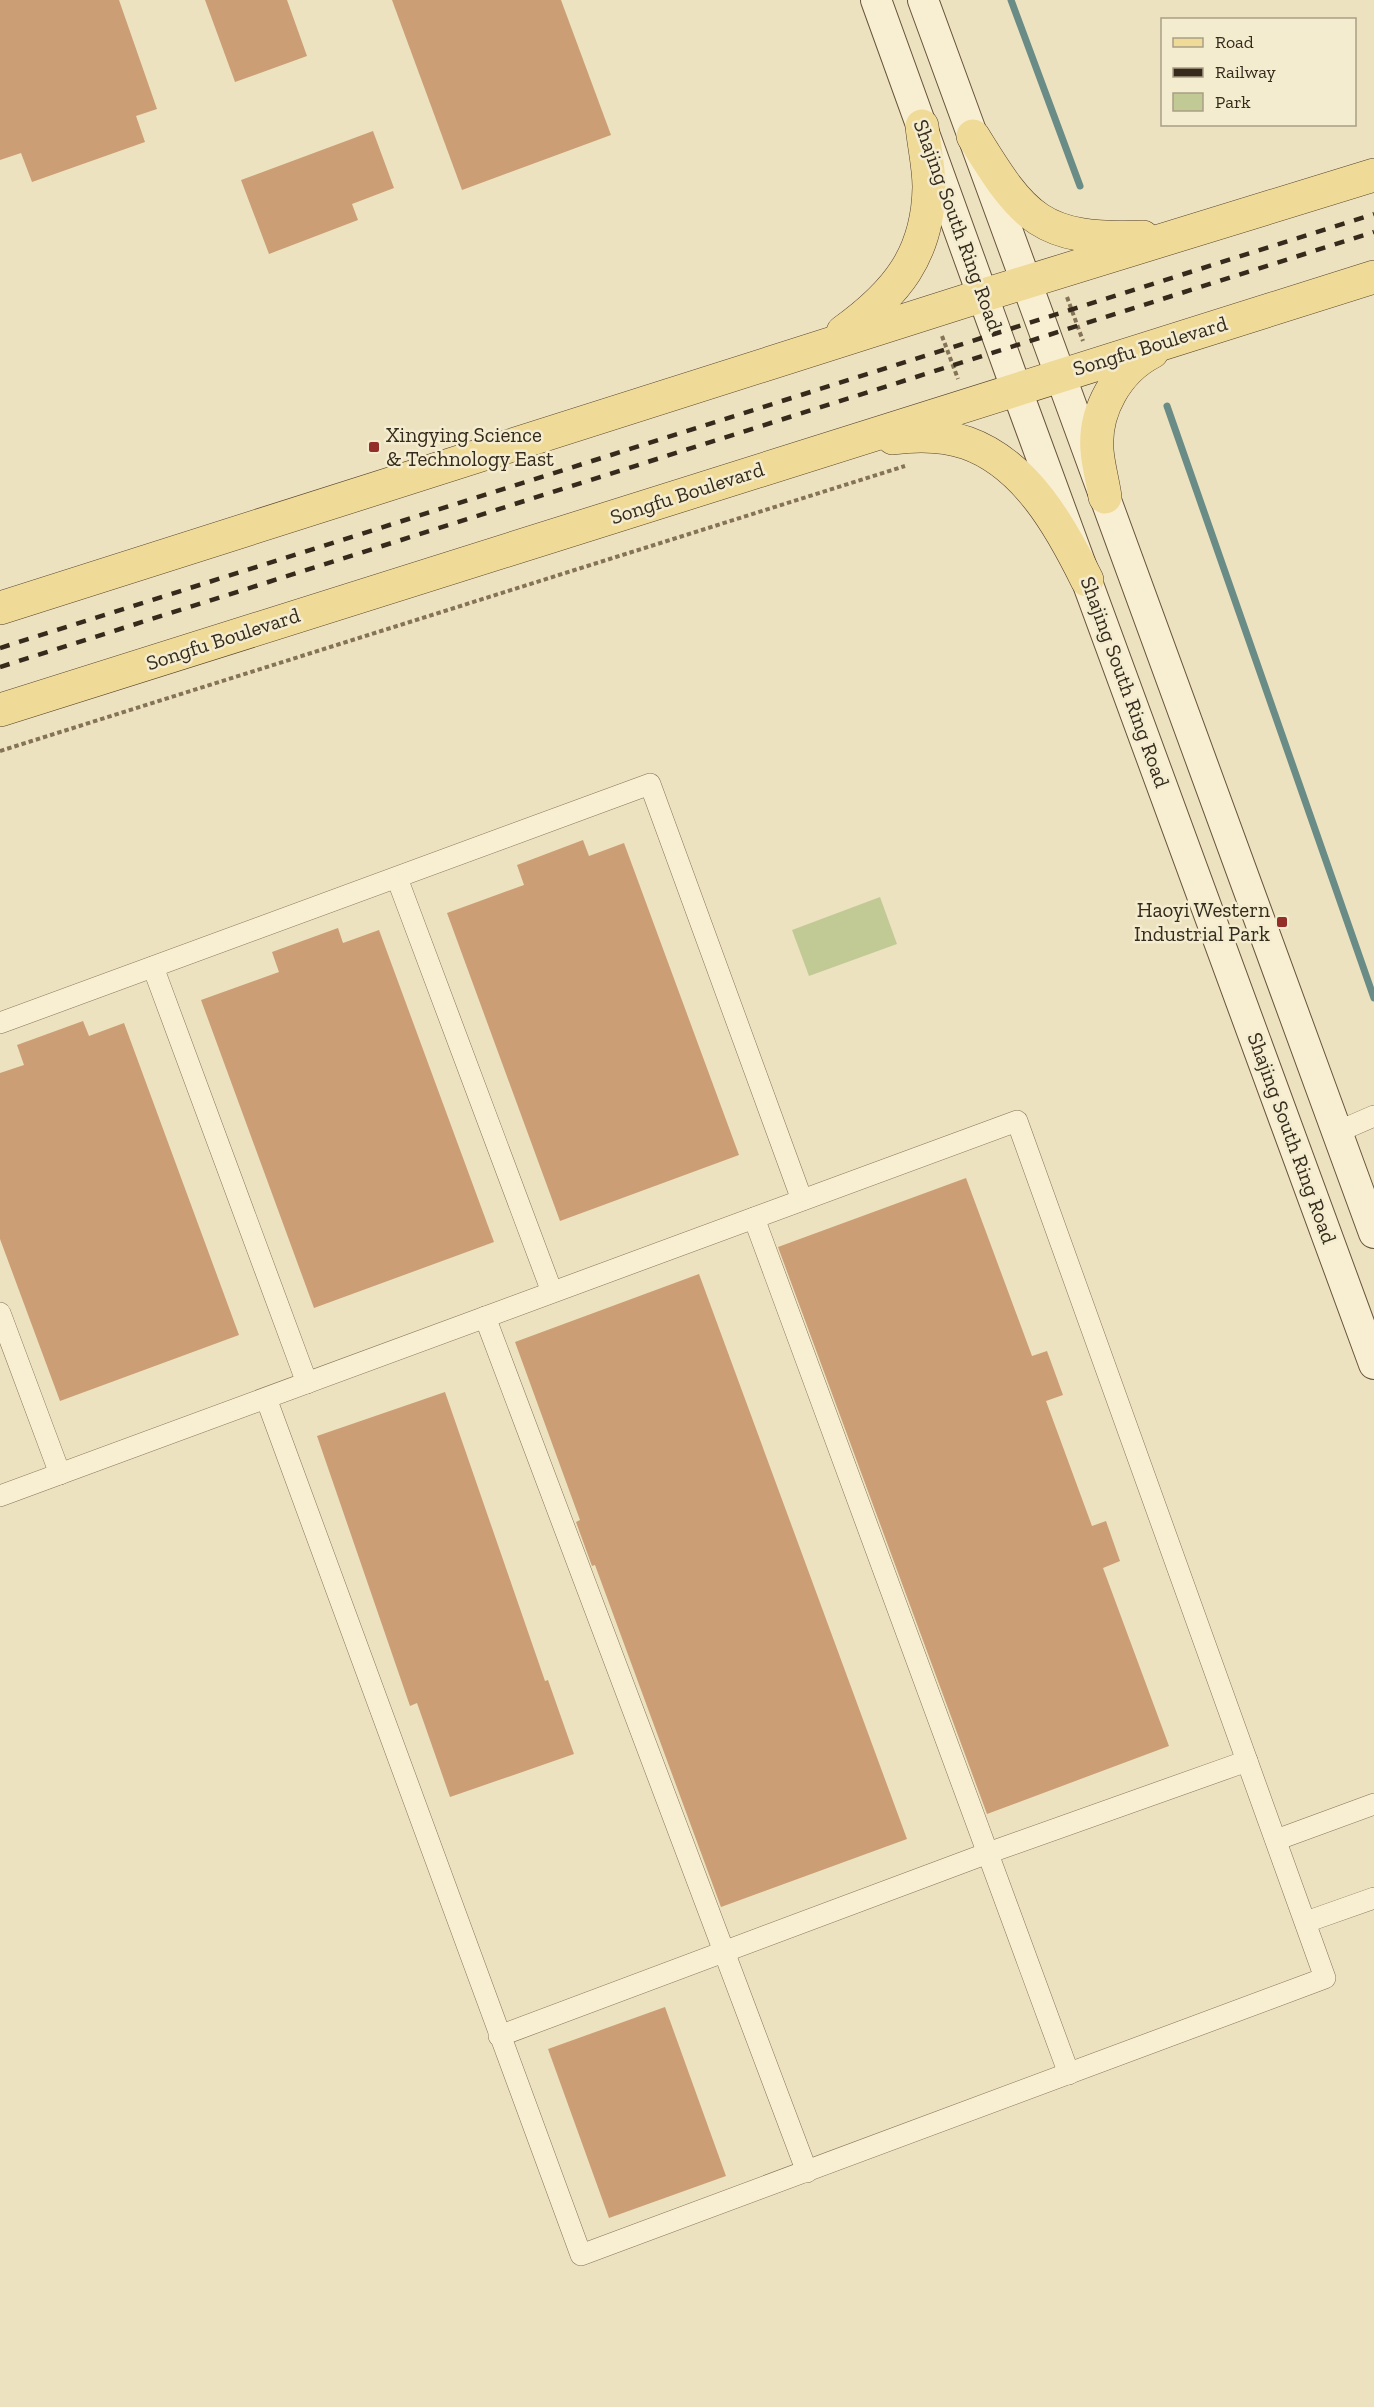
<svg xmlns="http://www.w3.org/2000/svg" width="1374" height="2407" font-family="'Zilla Slab',serif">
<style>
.green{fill:#c1ca94}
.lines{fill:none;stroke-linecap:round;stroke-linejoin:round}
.stream{stroke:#6a8c86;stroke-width:7}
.building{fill:#cb9e75}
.street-casing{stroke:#857358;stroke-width:22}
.secondary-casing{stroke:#67543b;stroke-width:32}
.primary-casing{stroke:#53402c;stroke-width:34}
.path{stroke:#857358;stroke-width:4;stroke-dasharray:4.5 3;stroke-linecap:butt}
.street{stroke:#f8efd2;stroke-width:21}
.secondary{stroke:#f8efd2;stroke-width:30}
.primary{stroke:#f0da97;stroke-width:33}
.rail{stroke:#352a1c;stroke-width:4.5;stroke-dasharray:10 10;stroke-linecap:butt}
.poi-dot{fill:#932e29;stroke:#f4eccf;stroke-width:2}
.labels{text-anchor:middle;stroke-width:5;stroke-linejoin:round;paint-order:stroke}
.street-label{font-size:21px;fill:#352a1c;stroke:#f4eccf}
.poi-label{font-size:21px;fill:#352a1c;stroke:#f4eccf;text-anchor:start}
</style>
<rect width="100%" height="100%" fill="#ede2bf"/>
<!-- green -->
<path class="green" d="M880 897 897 944 809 976 792 930Z"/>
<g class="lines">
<!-- stream -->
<g class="stream">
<path d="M1011 0 1080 186"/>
<path d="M1167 406 1374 998"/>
</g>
</g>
<!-- building -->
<g class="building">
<path d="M0 0H119L157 109 136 116 145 142 32 182 21 153 0 160Z"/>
<path d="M205 0H287L307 56 235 82Z"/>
<path d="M392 0H561L611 135 462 190Z"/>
<path d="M373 131 394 188 352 204 358 220 269 254 241 180Z"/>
<path d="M583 840 589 856 624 843 739 1155 560 1221 447 913 524 885 517 865Z"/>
<path d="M338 928 343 943 379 930 494 1242 314 1308 201 1000 279 972 272 952Z"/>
<path d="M83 1021 89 1036 124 1023 239 1335 60 1401 0 1239V1073L24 1065 17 1045Z"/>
<path d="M966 1178 1032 1356 1047 1351 1063 1395 1046 1401 1092 1526 1106 1521 1120 1561 1103 1568 1169 1746 987 1814 778 1247Z"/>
<path d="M699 1274 907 1839 721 1907 595 1565 592 1566 576 1522 580 1520 515 1342Z"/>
<path d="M445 1392 545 1681 548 1680 574 1754 450 1797 417 1703 410 1706 317 1436Z"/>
<path d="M665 2007 726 2176 609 2218 548 2049Z"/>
</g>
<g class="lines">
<!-- street casing -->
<g class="street-casing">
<g id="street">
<path d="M397 878 552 1292"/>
<path d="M153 967 307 1383"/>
<path d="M0 1023 650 784 802 1200"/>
<path d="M1337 1132 1374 1116"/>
<path d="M754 1218 1069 2074"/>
<path d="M0 1313 60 1474"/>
<path d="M485 1317 807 2172"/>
<path d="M0 1496 1017 1121 1325 1978 581 2255 266 1398"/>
<path d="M1276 1840 1374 1804"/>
<path d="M1306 1922 1374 1898"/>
<path d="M499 2036 988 1853 1247 1761"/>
</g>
</g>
<!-- secondary casing -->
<g class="secondary-casing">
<g id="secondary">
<path d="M876 0 1016 388 1374 1364"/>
<path d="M923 0 1374 1233"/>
</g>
</g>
<!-- primary casing -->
<g class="primary-casing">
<g id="primary">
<path d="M973 136C1024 219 1041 241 1143 237"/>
<path d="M843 332C896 294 928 255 929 187 929 167 924 146 922 126"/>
<path d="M893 438C916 435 944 435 967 443 1026 464 1061 527 1087 580"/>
<path d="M1105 497C1103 482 1098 465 1097 450 1094 411 1117 370 1152 352"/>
<path d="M0 608 984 295 1374 175"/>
<path d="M0 710 1374 277"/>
</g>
</g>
<!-- path -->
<g class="path">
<path d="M1067 297 1083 341"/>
<path d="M942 336 958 379"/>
<path d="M0 751 905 466"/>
</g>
<!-- street -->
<use href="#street" class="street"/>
<!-- secondary -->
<use href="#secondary" class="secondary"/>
<!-- primary -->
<use href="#primary" class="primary"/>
<!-- rail -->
<g class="rail">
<path d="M0 648 1374 214"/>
<path d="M0 667 1374 232"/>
</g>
</g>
<!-- markers -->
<g class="poi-dot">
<rect x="368" y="441" width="12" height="12" rx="3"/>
<rect x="1276" y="916" width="12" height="12" rx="3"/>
</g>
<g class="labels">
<!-- street labels -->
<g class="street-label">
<text transform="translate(958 225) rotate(70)" y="7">Shajing South Ring Road</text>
<text transform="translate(1150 346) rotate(-17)" y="7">Songfu Boulevard</text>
<text transform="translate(687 493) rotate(-18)" y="7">Songfu Boulevard</text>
<text transform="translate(223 639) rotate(-18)" y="7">Songfu Boulevard</text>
<text transform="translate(1125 682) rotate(70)" y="7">Shajing South Ring Road</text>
<text transform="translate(1292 1138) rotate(70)" y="7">Shajing South Ring Road</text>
</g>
<!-- poi labels -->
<g class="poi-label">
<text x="386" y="442">Xingying Science<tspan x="386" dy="24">&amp; Technology East</tspan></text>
<text x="1270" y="917" text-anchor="end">Haoyi Western<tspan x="1270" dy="24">Industrial Park</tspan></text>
</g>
</g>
<!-- legend -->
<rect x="1161" y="18" width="195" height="108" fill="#f4eccf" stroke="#a89e87" stroke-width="1.5"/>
<rect x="1173" y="38" width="30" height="9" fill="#f0da97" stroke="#a89e87" stroke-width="1.5"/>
<text x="1215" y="48" font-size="18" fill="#352a1c">Road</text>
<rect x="1173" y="68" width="30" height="9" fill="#352a1c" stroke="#a89e87" stroke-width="1.5"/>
<text x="1215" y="78" font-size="18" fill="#352a1c">Railway</text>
<rect x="1173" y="93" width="30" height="18" fill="#c1ca94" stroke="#a89e87" stroke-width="1.5"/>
<text x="1215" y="108" font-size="18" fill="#352a1c">Park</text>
</svg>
